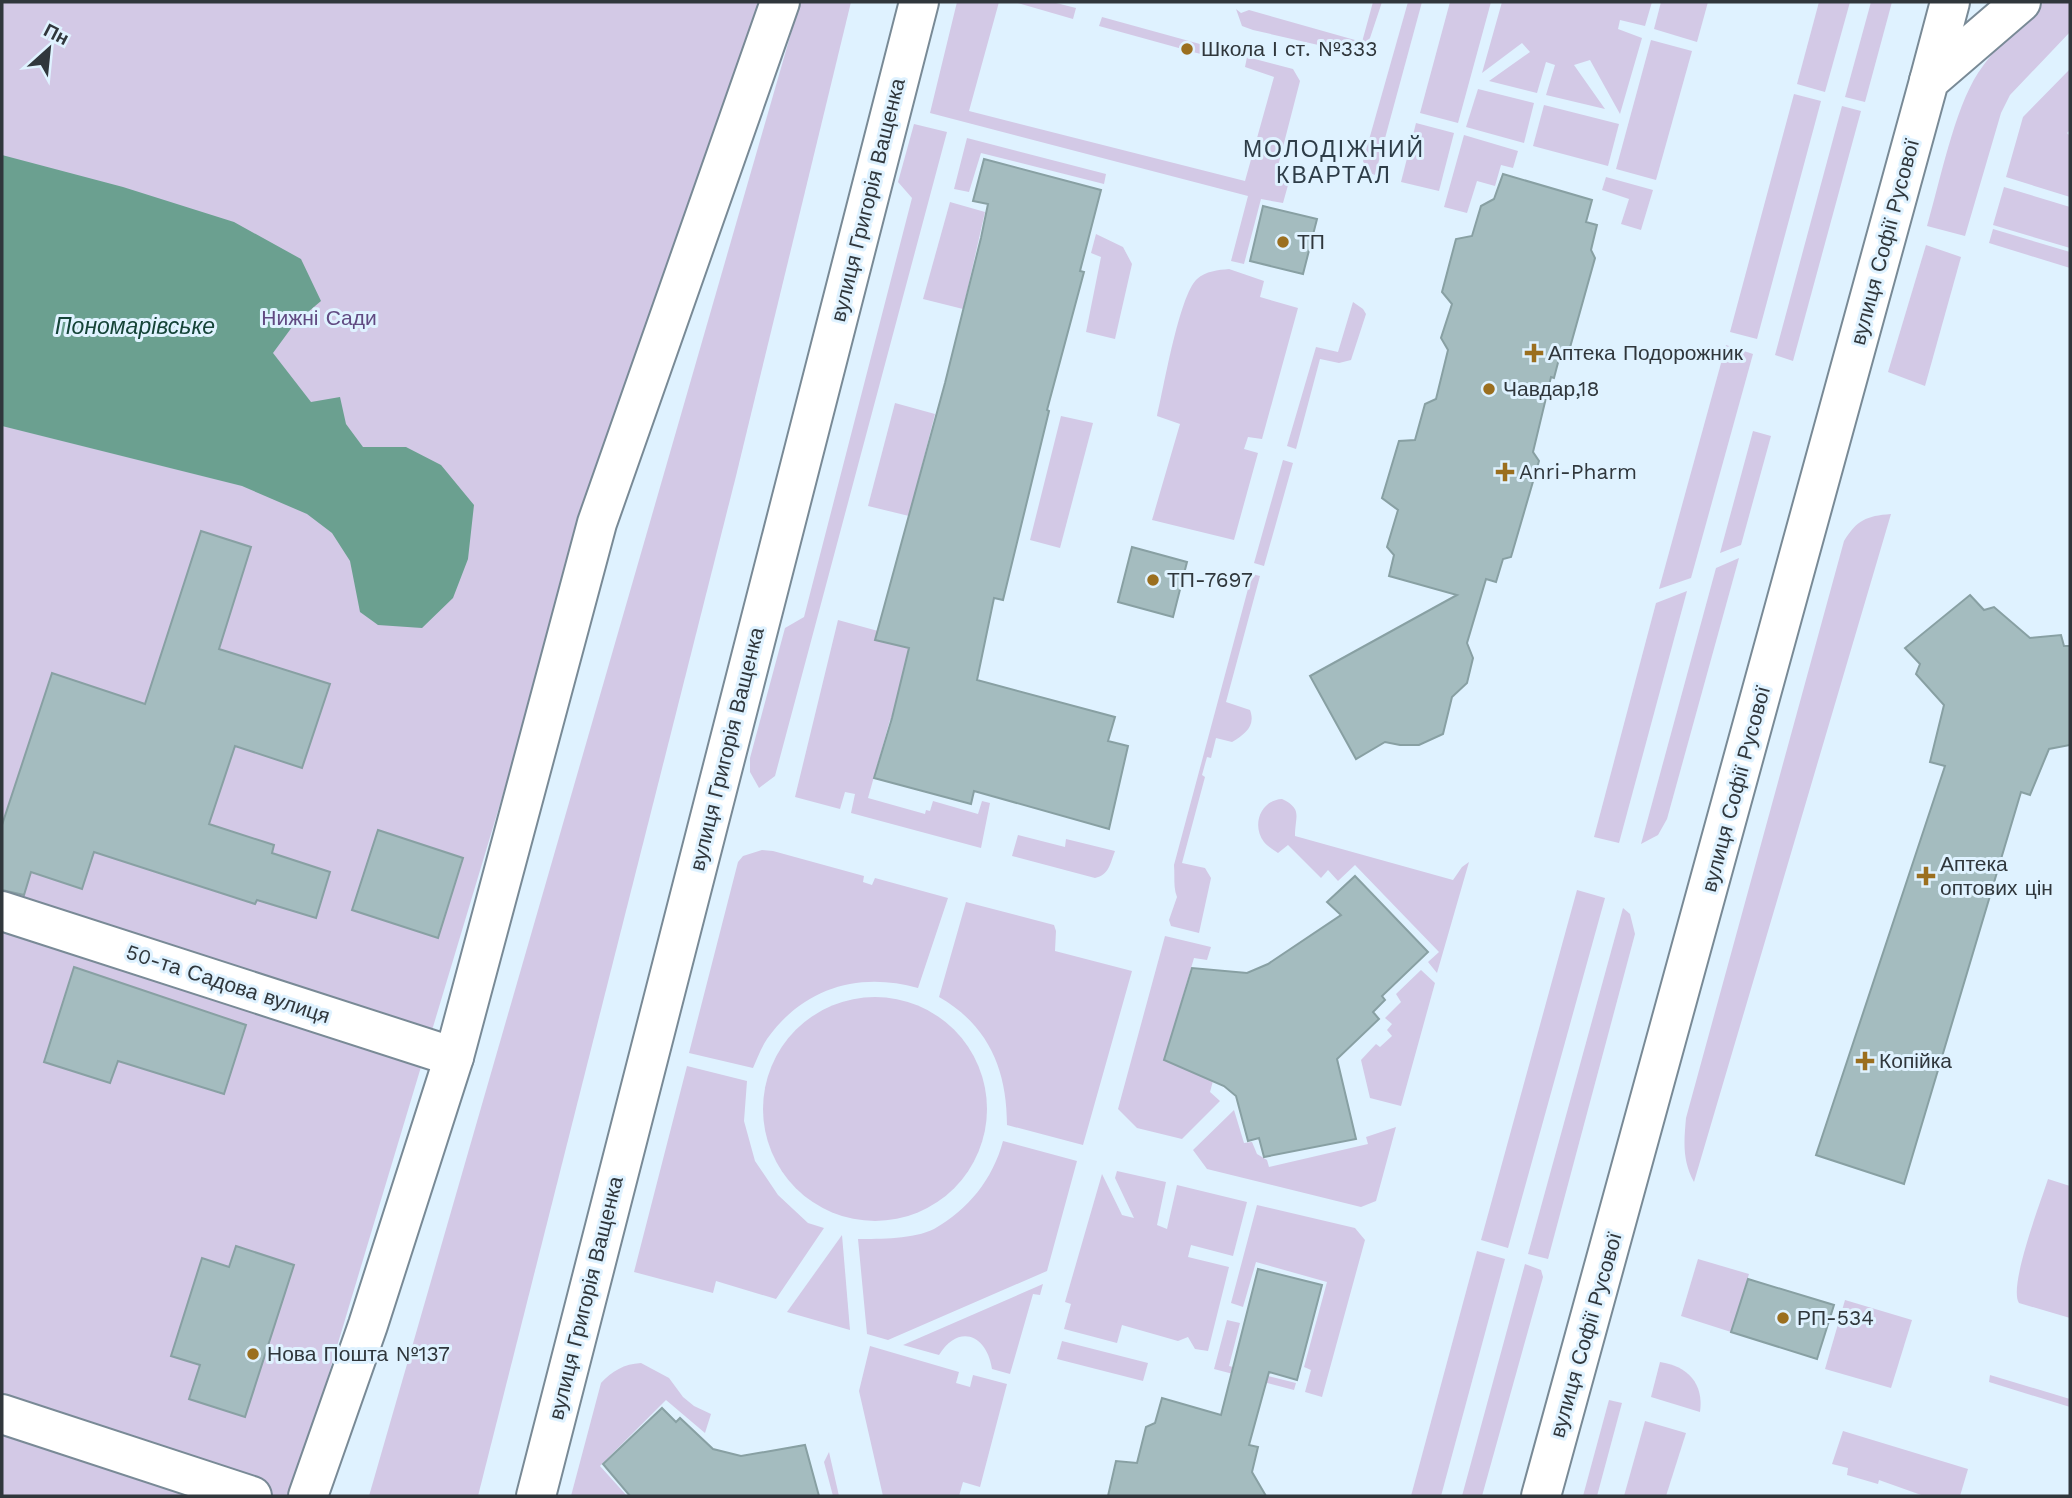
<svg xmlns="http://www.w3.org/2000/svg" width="2072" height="1498" font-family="'Work Sans',sans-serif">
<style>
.green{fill:#d3c9e6}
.water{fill:#6ba090}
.building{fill:#a4bcbf;stroke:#88a0a3;stroke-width:2}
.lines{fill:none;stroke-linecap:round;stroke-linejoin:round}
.minor-casing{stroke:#798a96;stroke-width:42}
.tertiary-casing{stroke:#798a96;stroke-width:42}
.minor{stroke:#fff;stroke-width:38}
.tertiary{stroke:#fff;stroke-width:38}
.poi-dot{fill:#9b6f1f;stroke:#dff2ff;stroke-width:2.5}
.labels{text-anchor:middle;stroke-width:6;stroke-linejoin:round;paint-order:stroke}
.poi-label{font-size:21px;fill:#30373c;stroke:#dff2ff;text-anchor:start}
.street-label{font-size:21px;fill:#30373c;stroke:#dff2ff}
.park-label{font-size:21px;fill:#614a82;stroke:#dff2ff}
.neighbourhood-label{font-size:23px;letter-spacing:2px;fill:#2e3d48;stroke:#dff2ff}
.water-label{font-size:23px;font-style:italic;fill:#154438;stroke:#dff2ff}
</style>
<rect width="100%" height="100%" fill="#dff2ff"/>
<!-- green -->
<g class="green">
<path d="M2 2H761L586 518 292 1496H2Z"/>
<path d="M800 2H851L736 476 478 1496H369Z"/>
<path d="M957 2H999L969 111 1245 181 1274 77 1245 67 1247 57 1293 69 1300 81 1276 174 1290 178 1283 203 1261 199 1244 264 1231 261 1248 196 930 113Z"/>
<path d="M1014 2H1052L1076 8 1073 19Z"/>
<path d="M1373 2H1382L1370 38 1364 45 1349 52 1253 30 1242 26 1236 9 1241 13 1249 10 1362 42Z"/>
<path d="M1408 2H1422L1375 175 1368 172 1363 161Z"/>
<path d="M1450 2H1491L1458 123 1420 113Z"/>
<path d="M1502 2H1652L1645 26 1620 20 1618 29 1642 38 1620 114 1590 60 1574 65 1605 109 1546 95 1555 65 1546 62 1537 93 1489 81 1530 52 1522 43 1482 73Z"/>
<path d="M1661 2H1708L1697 42 1654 29Z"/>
<path d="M1819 2H1850L1825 92 1797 84Z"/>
<path d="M1871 2H1892L1865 102 1845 97Z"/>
<path d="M2044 2H2070V32L2010 95 2001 113 1965 236 1927 226C1940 182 1954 110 1978 73 1996 47 2020 21 2044 2Z"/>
<path d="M1102 17 1218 49 1215 58 1099 26Z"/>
<path d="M1651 40 1692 51 1656 180 1616 169Z"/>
<path d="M2070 69V130L2067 133 2070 136V197L2006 177 2023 117Z"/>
<path d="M1478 89 1534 103 1524 143 1466 127Z"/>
<path d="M1794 94 1821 101 1757 339 1730 332Z"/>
<path d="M1544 105 1619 124 1608 166 1533 146Z"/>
<path d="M1842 106 1861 111 1793 361 1775 355Z"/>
<path d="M1416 123 1454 133 1439 191 1401 182Z"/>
<path d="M914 124 947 132 775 776 759 788 750 772V758L785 628 804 617 912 198 898 182Z"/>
<path d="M1464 135 1518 151 1513 168 1501 165 1495 186 1477 181 1467 213 1444 207Z"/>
<path d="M967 138 1106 174 1104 184 981 153 969 192 954 189Z"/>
<path d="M1606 177 1653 190 1641 230 1621 224 1629 199 1602 190Z"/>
<path d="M2004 187 2070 207V248L1993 225Z"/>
<path d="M950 202 985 212 963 309 923 299Z"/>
<path d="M1993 229 2070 252V268L1989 243Z"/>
<path d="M1096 234 1123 247 1132 264 1115 339 1086 332 1101 257 1091 253Z"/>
<path d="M1926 245 1961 257 1925 386 1888 372Z"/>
<path d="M1229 269 1264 281 1260 297 1298 308 1262 439 1248 437 1244 449 1258 453 1234 540 1152 520 1180 424 1157 416C1164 387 1179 296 1197 279 1206 271 1218 270 1229 269Z"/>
<path d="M1353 302 1363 309 1366 314 1351 360 1339 363 1320 359 1296 449 1287 446 1316 347 1338 352Z"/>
<path d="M1726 345 1753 354 1691 578 1659 589Z"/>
<path d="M895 403 935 414 909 516 868 506Z"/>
<path d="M1061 416 1093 423 1060 548 1030 540Z"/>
<path d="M1753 431 1771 436 1741 545 1720 553Z"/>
<path d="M1283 460 1293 463 1264 566 1254 563Z"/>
<path d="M1891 514 1694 1182C1682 1160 1684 1141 1686 1118L1844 541C1857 520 1866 516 1891 514Z"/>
<path d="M1739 558 1667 819 1658 835 1641 844 1716 568Z"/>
<path d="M1252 574 1260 576 1226 702 1250 710C1256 726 1245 734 1232 742L1216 738 1211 758 1207 757 1202 775 1205 777 1182 863 1205 868 1211 878 1199 933 1171 926 1169 920 1177 897C1173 887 1175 876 1174 865Z"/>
<path d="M1687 591 1619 843 1594 837 1656 603Z"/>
<path d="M838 620 878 631 876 640 909 648 897 697 912 702 890 720 868 798 925 814 926 810 930 811 933 801 978 814 982 801 990 803 981 848 851 813 855 794 845 792 840 809 795 797Z"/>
<path d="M1282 799C1303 809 1295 816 1295 836L1453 880 1462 867 1469 862 1437 973 1428 962 1439 952 1355 865 1338 881 1328 870 1321 878 1288 845 1278 853C1274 850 1267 846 1264 842 1251 825 1261 800 1282 799Z"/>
<path d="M1018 835 1065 847 1066 839 1115 851C1110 864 1109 875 1095 878L1012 856Z"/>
<path d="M762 850 773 851 864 876 863 882 872 885 875 878 948 898 918 988C859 971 803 988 767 1039 761 1048 757 1059 753 1068L689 1053 738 862 743 856Z"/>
<path d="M1577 890 1605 898 1508 1248 1481 1240Z"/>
<path d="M966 902 1054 925 1056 931 1055 951 1132 971 1083 1145 1007 1125C1007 1069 988 1025 939 997Z"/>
<path d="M1623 908 1630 914 1635 934 1548 1259 1528 1254Z"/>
<path d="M1165 936 1211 947 1207 960 1194 958 1164 1060 1213 1081 1210 1092 1220 1101 1182 1139 1137 1128 1118 1109Z"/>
<path d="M1421 970 1435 983 1401 1106 1370 1098 1361 1060 1376 1044 1380 1047 1392 1036 1387 1030 1392 1024 1385 1018 1401 1002 1396 994Z"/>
<circle cx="875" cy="1109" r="112"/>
<path d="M687 1066 747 1081 744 1121 755 1161 778 1195 808 1223 824 1228 776 1299 716 1281 713 1293 634 1272Z"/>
<path d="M1234 1110 1244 1143 1252 1142 1257 1154 1267 1160 1269 1167 1368 1144 1366 1137 1396 1127 1376 1201 1361 1207 1207 1169 1193 1150Z"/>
<path d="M1003 1141 1077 1161 1047 1271 888 1340 867 1334 858 1239C880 1239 914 1239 934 1229 968 1210 993 1179 1003 1141Z"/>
<path d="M1117 1171 1166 1182 1157 1225 1167 1229 1177 1185 1247 1202 1233 1256 1191 1245 1188 1257 1229 1267 1208 1351 1195 1349 1188 1337 1178 1341 1122 1325 1117 1343 1064 1329 1071 1304 1065 1302 1102 1174 1122 1215 1134 1218 1115 1178Z"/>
<path d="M2048 1179 2070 1186V1318L2019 1303C2008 1287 2041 1201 2048 1179Z"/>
<path d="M1257 1205 1355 1228 1365 1240 1322 1397 1305 1392 1311 1370 1304 1367 1327 1282 1256 1262 1243 1307 1231 1303Z"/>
<path d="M842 1235 850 1330 787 1312Z"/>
<path d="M1477 1251 1505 1259 1441 1496H1411Z"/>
<path d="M1698 1259 1749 1274 1731 1332 1681 1316Z"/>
<path d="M1525 1264 1541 1270 1543 1277 1482 1496H1462Z"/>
<path d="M1043 1284 1040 1295 1033 1294 1010 1374 992 1369C987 1335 959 1323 939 1355L903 1345Z"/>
<path d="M1845 1300 1912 1320 1891 1388 1825 1369Z"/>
<path d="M1227 1320 1240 1323 1229 1366 1296 1383 1294 1390 1214 1369Z"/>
<path d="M1062 1341 1148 1363 1143 1381 1057 1359Z"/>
<path d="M870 1346 959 1372 956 1383 970 1387 973 1375 1007 1384 980 1487 963 1482 959 1496H883L859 1391Z"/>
<path d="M1660 1362C1688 1366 1704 1384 1700 1412L1651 1397Z"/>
<path d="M641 1363 669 1378 683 1397 694 1406 711 1414 705 1433 666 1400 600 1466 627 1496H571L601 1383C612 1371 624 1364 641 1363Z"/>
<path d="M1990 1375 2070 1399V1407L1989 1382Z"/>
<path d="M1609 1400 1622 1403 1597 1496H1583Z"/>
<path d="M1645 1421 1686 1433 1666 1496H1624Z"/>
<path d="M1843 1431 1968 1469 1960 1496H1924L1879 1480 1878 1484 1847 1475 1848 1468 1832 1464Z"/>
<path d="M829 1452 839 1496H833L824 1462Z"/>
</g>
<!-- water -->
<path class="water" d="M2 155 123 187 234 222 301 259 321 301 295 323 273 353 311 402 340 397 346 424 363 447H406L441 465 474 505 468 559 453 598 422 628 378 625 360 612 350 561 332 533 307 514 242 486 2 426Z"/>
<!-- building -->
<g class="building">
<path d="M984 159 1101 190 1080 271 1084 272 1047 410 1049 411 1003 600 994 598 977 680 1115 717 1108 741 1128 746 1109 829 974 791 971 804 874 778 892 718 909 648 875 640 945 383 981 238 988 204 973 201Z"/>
<path d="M1503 174 1592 200 1586 222 1597 225 1591 250 1595 258 1569 351 1560 355 1554 378 1551 377 1533 452 1539 461 1511 557 1503 559 1496 582 1486 579 1467 643 1473 658 1467 683 1452 697 1443 734 1419 745H1400L1385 742 1356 759 1310 676 1457 595 1389 576 1394 555 1387 547 1398 510 1382 498 1399 441 1415 440 1425 404 1436 399 1448 350 1441 338 1452 304 1442 292 1456 239 1472 236 1481 206 1494 199Z"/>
<path d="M1263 206 1317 219 1303 274 1250 261Z"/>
<path d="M201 531 251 547 219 649 330 684 302 768 235 746 209 824 274 845 272 853 330 872 316 918 257 900 255 904 94 852 82 889 31 872 24 895 2 890V825L52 673 145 704Z"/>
<path d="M1132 547 1187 562 1173 617 1118 602Z"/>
<path d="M1970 595 1984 610 1994 607 2030 638 2061 635 2064 646H2070V745L2049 749 2030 795 2021 792 1904 1184 1816 1155 1945 766 1930 762 1944 705 1916 674 1920 664 1905 648Z"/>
<path d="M378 830 463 858 438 938 352 910Z"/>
<path d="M1355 876 1428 952 1382 996 1385 1000 1373 1012 1379 1019 1337 1059 1356 1139 1264 1157 1259 1138 1248 1141 1236 1096 1224 1086 1164 1060 1192 968 1247 973 1268 964 1341 915 1327 902Z"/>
<path d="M74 967 246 1025 224 1094 118 1061 110 1083 44 1062Z"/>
<path d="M236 1246 294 1265 245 1417 189 1399 200 1365 171 1356 202 1258 229 1267Z"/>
<path d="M1258 1269 1322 1285 1297 1380 1269 1372 1249 1445 1258 1447 1252 1472 1266 1496H1108L1116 1461 1137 1463 1146 1427 1155 1423 1162 1398 1221 1415Z"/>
<path d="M1748 1279 1834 1305 1817 1359 1731 1332Z"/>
<path d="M662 1408 676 1422 680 1418 713 1449 741 1456 805 1445 819 1496H630L603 1464Z"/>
</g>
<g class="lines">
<!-- minor casing -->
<g class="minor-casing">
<g id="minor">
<path d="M2 911 454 1057"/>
<path d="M2 1414 252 1496"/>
<path d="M308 1496 368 1325 454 1057 597 523 780 2"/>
<path d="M536 1496 919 2"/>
<path d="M1541 1496 1929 81 2021 2"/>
</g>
</g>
<!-- tertiary casing -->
<g class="tertiary-casing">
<path id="tertiary" d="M1929 81 1950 2"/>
</g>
<!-- minor -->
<use href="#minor" class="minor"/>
<!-- tertiary -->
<use href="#tertiary" class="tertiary"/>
</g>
<!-- markers -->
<g class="poi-dot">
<circle cx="1187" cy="49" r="7"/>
<circle cx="1283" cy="242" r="7"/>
<path d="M1530.5 342.5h7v7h7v7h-7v7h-7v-7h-7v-7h7z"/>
<circle cx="1489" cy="389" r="7"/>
<path d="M1501.5 461.5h7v7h7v7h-7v7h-7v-7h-7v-7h7z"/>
<circle cx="1153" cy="580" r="7"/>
<path d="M1922.5 865.5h7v7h7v7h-7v7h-7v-7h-7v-7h7z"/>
<path d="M1861.5 1050.5h7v7h7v7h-7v7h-7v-7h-7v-7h7z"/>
<circle cx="1783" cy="1318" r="7"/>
<circle cx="253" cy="1354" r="7"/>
</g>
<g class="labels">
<!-- poi labels -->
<g class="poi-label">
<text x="1201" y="56">Школа І ст. №333</text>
<text x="1297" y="249">ТП</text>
<text x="1548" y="360">Аптека Подорожник</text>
<text x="1503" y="396">Чавдар,18</text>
<text x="1519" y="479">Anri-Pharm</text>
<text x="1167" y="587">ТП-7697</text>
<text x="1940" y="871">Аптека<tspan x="1940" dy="24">оптових цін</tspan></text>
<text x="1879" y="1068">Копійка</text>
<text x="1797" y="1325">РП-534</text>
<text x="267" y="1361">Нова Пошта №137</text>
</g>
<!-- street labels -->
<g class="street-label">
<text transform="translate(868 200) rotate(-76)" y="7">вулиця Григорія Ващенка</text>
<text transform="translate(1885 242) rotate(-75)" y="7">вулиця Софії Русової</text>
<text transform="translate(727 749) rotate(-76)" y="7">вулиця Григорія Ващенка</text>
<text transform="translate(1736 789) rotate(-75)" y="7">вулиця Софії Русової</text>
<text transform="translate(228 984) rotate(18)" y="7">50-та Садова вулиця</text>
<text transform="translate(586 1298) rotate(-76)" y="7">вулиця Григорія Ващенка</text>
<text transform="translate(1586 1335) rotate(-74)" y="7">вулиця Софії Русової</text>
</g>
<!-- park labels -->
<g class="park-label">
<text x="319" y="325">Нижні Сади</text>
</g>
<!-- neighbourhood labels -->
<g class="neighbourhood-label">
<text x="1334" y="157">МОЛОДІЖНИЙ<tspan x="1334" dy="26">КВАРТАЛ</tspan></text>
</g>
<!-- water labels -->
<g class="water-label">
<text x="135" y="334">Пономарівське</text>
</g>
</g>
<!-- border -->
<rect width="2072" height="1498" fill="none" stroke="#30373c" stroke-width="7"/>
<!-- north arrow -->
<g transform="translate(49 49) rotate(27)" stroke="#dff2ff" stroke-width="5" paint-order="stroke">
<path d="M0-5L12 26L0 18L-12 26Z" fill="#30373c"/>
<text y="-10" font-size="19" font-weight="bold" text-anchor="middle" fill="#30373c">Пн</text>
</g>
</svg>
